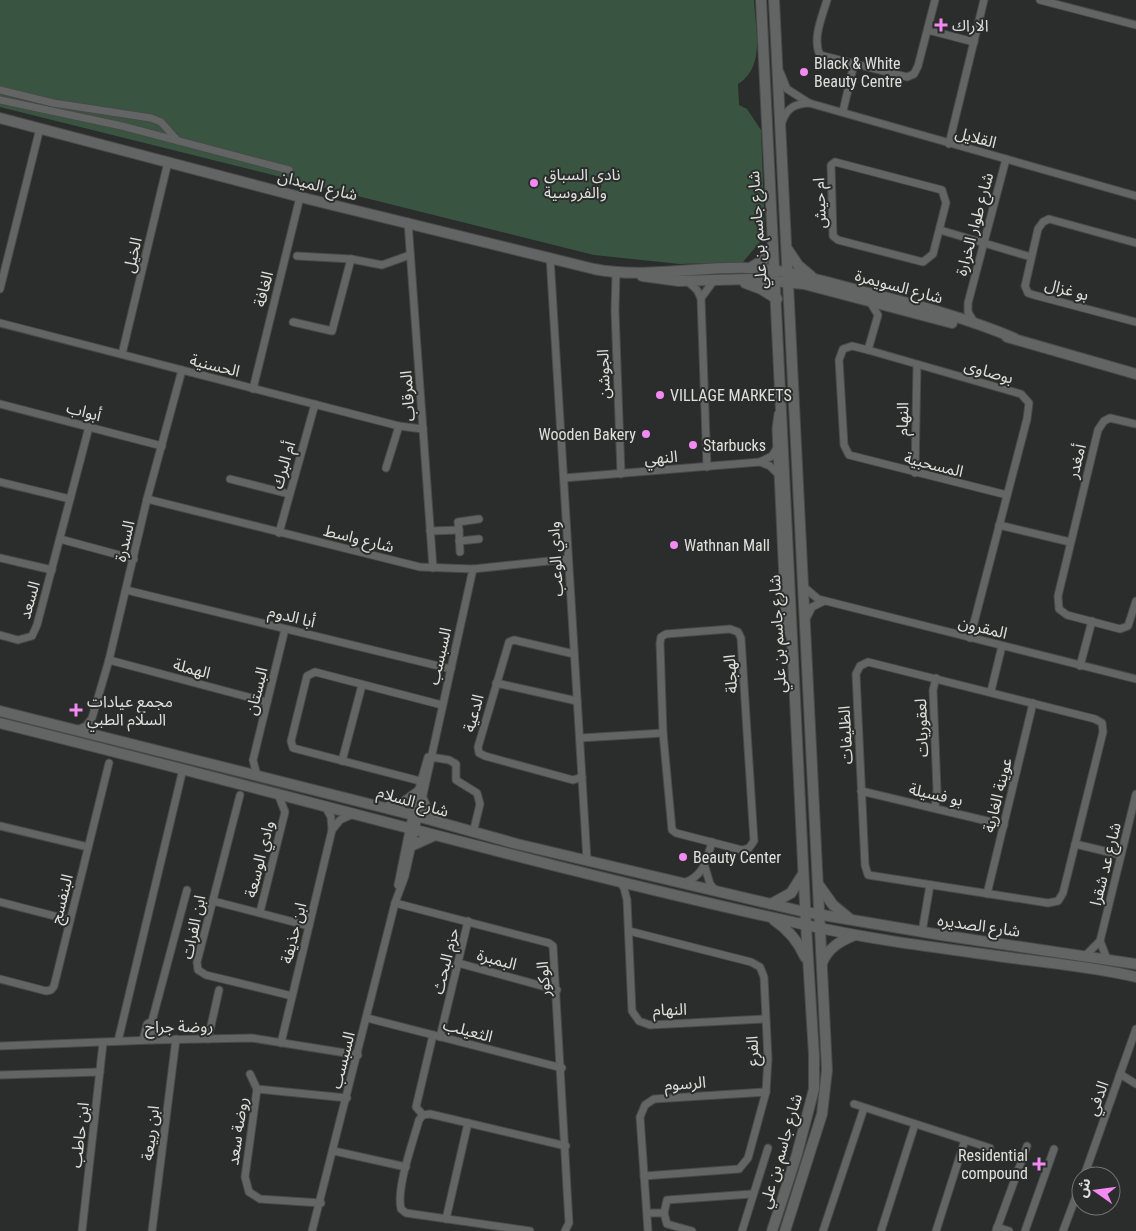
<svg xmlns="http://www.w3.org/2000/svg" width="1136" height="1231" font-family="'Roboto Condensed','Noto Sans Arabic',sans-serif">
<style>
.green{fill:#3a5442}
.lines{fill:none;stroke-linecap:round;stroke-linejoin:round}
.street-casing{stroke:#484a48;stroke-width:9}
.secondary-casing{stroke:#484a48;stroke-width:12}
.street{stroke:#626563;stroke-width:7}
.secondary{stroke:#626563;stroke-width:10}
.poi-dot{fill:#f38af2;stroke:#2a2d2b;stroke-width:2}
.labels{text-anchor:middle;stroke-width:4;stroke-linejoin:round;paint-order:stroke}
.poi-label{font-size:16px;fill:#dee0de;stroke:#2a2d2b;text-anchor:start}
.street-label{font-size:16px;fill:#dee0de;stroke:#2a2d2b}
</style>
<rect width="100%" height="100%" fill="#2a2d2b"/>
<!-- green -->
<path class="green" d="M0 0H754C755 28 766 67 738 84L739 105 747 109 761 130 765 236 743 262 680 264 594 255 0 107Z"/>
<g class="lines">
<!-- street casing -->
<g class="street-casing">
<g id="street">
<path d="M827 0C822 17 812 39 820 55L907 77 914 74 918 66 935 0"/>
<path d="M1040 0 1136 25"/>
<path d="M928 30 974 42"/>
<path d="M780 72 787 89 809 103 1136 196"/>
<path d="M0 90 53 103 151 118 161 122 178 141"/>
<path d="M0 100 122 126 289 170"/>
<path d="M843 111 854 64"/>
<path d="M782 122C787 108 794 104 809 103"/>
<path d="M949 144 984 0"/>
<path d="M835 162 942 190 946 203 933 254 923 262 838 240 833 236 831 165Z"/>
<path d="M408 222 433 568"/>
<path d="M940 230 1031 257"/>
<path d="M1136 243 1049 219 1043 222 1038 229 1025 286 1028 293 1034 295 1136 322"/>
<path d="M297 256 351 259 382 265 410 255"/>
<path d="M550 257 587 860"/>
<path d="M616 273 615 310 621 474"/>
<path d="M687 281 697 290 701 298 707 467"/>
<path d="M0 289 40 128"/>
<path d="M701 298 715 279"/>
<path d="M293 322 332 331 351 259"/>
<path d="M974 322 968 312V303L1006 159"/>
<path d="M0 323 399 426 423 429"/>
<path d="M868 350 878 315 870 302"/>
<path d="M122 354 168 162"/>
<path d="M253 389 300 197"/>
<path d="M0 404 162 446"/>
<path d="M778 414 776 429 785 623 790 637"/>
<path d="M1136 424 1110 418 1104 421 1098 430 1058 596 1059 609 1067 615 1120 629 1128 626 1136 601"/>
<path d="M760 462 770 466 778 474"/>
<path d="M386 468 399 426"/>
<path d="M915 473 917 365"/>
<path d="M564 478 760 462 772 456 777 448"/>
<path d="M230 479 289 494"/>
<path d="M0 482 70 499"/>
<path d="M147 499 420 567 473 569 568 559"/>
<path d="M999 525 1070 542"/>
<path d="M459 530 460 552"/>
<path d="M430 531 459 530 458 522 479 519"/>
<path d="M279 533 315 404"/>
<path d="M60 539 134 559"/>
<path d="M459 541 479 539"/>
<path d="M0 558 52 570"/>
<path d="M804 587 818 599 1136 679"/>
<path d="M126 590 451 669"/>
<path d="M806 619 812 607 824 601"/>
<path d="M730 629 738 632 741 638 754 841 749 848 742 850 676 833 672 830 663 733 660 643 661 637 666 634Z"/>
<path d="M0 635 18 640 32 636 37 625 89 427"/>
<path d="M970 638 1027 419 1029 403 1021 394 868 350 852 346 843 349 839 360 844 445 849 455 1007 495"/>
<path d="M574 654 514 640 509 642 478 747 479 753 485 756 573 780 582 777"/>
<path d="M109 660 267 702"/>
<path d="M868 662 1095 719 1102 723 1103 732 1063 893 1058 901 1048 903 868 875 865 865 856 674 860 666Z"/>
<path d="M1080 666 1092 621"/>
<path d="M496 683 577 701"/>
<path d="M991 691 1002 646"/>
<path d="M77 730 86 726 92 718 109 660 147 499 182 370"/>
<path d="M580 738 663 733"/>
<path d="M431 757 449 760 456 764V780L477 793 480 804 473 833"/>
<path d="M342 761 362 685"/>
<path d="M257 776 253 760 285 629"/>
<path d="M420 781 293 748 291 741 307 676 315 672 442 705"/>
<path d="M861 791 1004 825"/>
<path d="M240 795 197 962 198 970 206 975 292 996"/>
<path d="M935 807 937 790 933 690 936 678"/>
<path d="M0 826 88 847"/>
<path d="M332 830 340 820 353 814"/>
<path d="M1075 844 1121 855"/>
<path d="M705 867 710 884 716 891"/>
<path d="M620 882 624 888 627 900 632 1011 639 1021 650 1025 764 1019"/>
<path d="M684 883C704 875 706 862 712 842"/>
<path d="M398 885 414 806 428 757"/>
<path d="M987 894 1033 703"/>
<path d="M213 901 309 926"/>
<path d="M0 902 70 920"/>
<path d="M395 903 549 943 553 946 569 1223 565 1231"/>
<path d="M260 912 285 812 278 794"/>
<path d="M629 931 751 962 760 967 764 977 768 1059 766 1092 748 1158 739 1169 644 1176"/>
<path d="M922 932 930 885"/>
<path d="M1100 941 1107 959"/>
<path d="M1085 956 1100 941 1136 794"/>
<path d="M458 963 557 990"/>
<path d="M0 979 46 991 51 990 54 986 109 763"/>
<path d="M367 1018 562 1068"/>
<path d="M440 1037 468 921"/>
<path d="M208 1039 219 990"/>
<path d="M143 1040 147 1024 152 1021"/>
<path d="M152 1040 154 1025 152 1021 187 890"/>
<path d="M118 1041 183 769"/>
<path d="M281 1043 332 830 331 817 325 806"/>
<path d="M0 1046 152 1040 252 1038 358 1055"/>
<path d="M250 1074 257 1089 347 1098"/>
<path d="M1120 1074 1136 1084"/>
<path d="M0 1075 100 1072"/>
<path d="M257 1089 245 1177 249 1192 260 1199 321 1203"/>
<path d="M854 1104 990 1148"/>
<path d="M423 1115 416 1107 433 1035"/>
<path d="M334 1151 406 1167"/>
<path d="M1084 1176 1136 1029"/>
<path d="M648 1213H664L667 1224 692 1231"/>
<path d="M664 1213 667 1200 752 1194"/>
<path d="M446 1219 468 1123"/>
<path d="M997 1227 1009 1231"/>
<path d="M82 1231 103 1043"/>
<path d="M152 1231 176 1039"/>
<path d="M312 1231 395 903 405 876 473 569"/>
<path d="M530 1231 406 1213 401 1209C396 1188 413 1142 419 1120L423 1115 430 1114 566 1146"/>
<path d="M648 1231 640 1117 645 1105 654 1099 766 1092"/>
<path d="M742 1231 768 1148"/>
<path d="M823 1231 864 1108"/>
<path d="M881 1231 915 1124"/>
<path d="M936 1231 965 1140"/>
<path d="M996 1231 1027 1146"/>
<path d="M1025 1231 1054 1149"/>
<path d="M1063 1231 1081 1183"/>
</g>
</g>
<!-- secondary casing -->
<g class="secondary-casing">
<g id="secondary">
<path d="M761 0 806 925 814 1055V1089L797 1154 772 1231"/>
<path d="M774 0 827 1070 822 1114 785 1231"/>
<path d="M0 118 300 197 594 269C645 279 698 266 750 268 788 269 824 282 861 291 912 304 965 317 1014 338"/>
<path d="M788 250 798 265 811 276"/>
<path d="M750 268 763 260 773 246"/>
<path d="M642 276 679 281 751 279 804 284 952 323"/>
<path d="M745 283 761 289 777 299"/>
<path d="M1007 337 1136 374"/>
<path d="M0 711 413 815 517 844 805 912 941 935 1136 964"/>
<path d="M0 723C269 789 536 866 806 925 877 941 949 949 1020 959 1059 964 1099 968 1136 977"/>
<path d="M422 799 427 810 438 821"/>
<path d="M388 807 403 803 418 792"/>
<path d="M411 846 433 836"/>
<path d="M818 884 833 905 850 919"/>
<path d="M771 904 791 893 803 874"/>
<path d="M774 920C789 930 798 941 805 957"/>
<path d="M822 963C828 948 840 941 855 935"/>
</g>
</g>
<!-- street -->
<use href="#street" class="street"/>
<!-- secondary -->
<use href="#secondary" class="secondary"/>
</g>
<!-- markers -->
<g class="poi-dot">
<path d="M938.5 17.5h5v5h5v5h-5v5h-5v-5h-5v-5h5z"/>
<circle cx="804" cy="72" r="5"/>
<circle cx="534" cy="183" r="5"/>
<circle cx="660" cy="395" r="5"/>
<circle cx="646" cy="434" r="5"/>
<circle cx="693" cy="445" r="5"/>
<circle cx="674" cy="545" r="5"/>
<path d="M73.5 702.5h5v5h5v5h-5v5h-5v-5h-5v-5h5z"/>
<circle cx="683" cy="857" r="5"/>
<path d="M1036.5 1156.5h5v5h5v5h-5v5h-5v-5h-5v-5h5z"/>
</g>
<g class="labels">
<!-- poi labels -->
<g class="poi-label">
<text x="952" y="31">الاراك</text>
<text x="814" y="69">Black &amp; White<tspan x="814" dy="18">Beauty Centre</tspan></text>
<text x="544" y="180">نادي السباق<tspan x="544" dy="18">والفروسية</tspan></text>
<text x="670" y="401">VILLAGE MARKETS</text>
<text x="636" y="440" text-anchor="end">Wooden Bakery</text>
<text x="703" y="451">Starbucks</text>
<text x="684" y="551">Wathnan Mall</text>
<text x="87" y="707">مجمع عيادات<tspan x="87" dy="18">السلام الطبي</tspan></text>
<text x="693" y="863">Beauty Center</text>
<text x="1028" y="1161" text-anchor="end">Residential<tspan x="1028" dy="18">compound</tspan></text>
</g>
<!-- street labels -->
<g class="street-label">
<text transform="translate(976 137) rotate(15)" y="6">القلايل</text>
<text transform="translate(318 185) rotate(14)" y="6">شارع الميدان</text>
<text transform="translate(819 203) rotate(-92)" y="6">ام حيش</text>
<text transform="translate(974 224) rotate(-75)" y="6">شارع طوار الخرارة</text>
<text transform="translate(757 230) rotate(-94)" y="6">شارع جاسم بن علي</text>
<text transform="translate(132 255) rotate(-77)" y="6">الخيل</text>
<text transform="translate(899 286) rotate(15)" y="6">شارع السويمرة</text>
<text transform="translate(263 289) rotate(-76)" y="6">الغافة</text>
<text transform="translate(1067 289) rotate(15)" y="6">بو غزال</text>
<text transform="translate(215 365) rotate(14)" y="6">الحسنية</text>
<text transform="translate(989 371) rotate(16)" y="6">بوصاوى</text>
<text transform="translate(603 374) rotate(-92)" y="6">الجوشن</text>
<text transform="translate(407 396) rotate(-94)" y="6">المرقاب</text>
<text transform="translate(84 411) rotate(15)" y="6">أبواب</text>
<text transform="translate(902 419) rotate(-89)" y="6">النهام</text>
<text transform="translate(661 457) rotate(-4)" y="6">النهي</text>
<text transform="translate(1076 461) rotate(-76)" y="6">أمغدر</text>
<text transform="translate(934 464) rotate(14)" y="6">المسحبية</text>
<text transform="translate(283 465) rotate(-74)" y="6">أم البرك</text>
<text transform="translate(359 538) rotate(14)" y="6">شارع واسط</text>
<text transform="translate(124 541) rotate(-77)" y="6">السدرة</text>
<text transform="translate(555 559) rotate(-93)" y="6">وادي الوعب</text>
<text transform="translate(29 600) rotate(-74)" y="6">السعد</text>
<text transform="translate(292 616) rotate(14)" y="6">أبا الدوم</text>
<text transform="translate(983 627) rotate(14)" y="6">المقرون</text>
<text transform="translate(777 634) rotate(-93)" y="6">شارع جاسم بن علي</text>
<text transform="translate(439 656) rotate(-77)" y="6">السبسب</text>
<text transform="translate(192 668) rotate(15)" y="6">الهملة</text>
<text transform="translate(730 674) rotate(-94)" y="6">الهجلة</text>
<text transform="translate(256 691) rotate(-76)" y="6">البستان</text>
<text transform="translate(473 713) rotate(-75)" y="6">الدعية</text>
<text transform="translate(921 728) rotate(-92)" y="6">لعقوريات</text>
<text transform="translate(845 735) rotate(-93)" y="6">الظليفات</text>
<text transform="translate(936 794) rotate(13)" y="6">بو فسيلة</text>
<text transform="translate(997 795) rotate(-76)" y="6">عوينة الغارية</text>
<text transform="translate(413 801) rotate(16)" y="6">شارع السلام</text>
<text transform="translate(259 859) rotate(-76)" y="6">وادي الوسعة</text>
<text transform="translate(1105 864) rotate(-76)" y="6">شارع عد شقرا</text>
<text transform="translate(61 899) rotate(-76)" y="6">البنفسج</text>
<text transform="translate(979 925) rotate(8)" y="6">شارع الصديره</text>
<text transform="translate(193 927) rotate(-78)" y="6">ابن الفرات</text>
<text transform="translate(293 933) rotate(-76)" y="6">ابن حذيفة</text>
<text transform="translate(497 959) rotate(15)" y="6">البمبرة</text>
<text transform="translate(445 961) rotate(-76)" y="6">حزم البحث</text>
<text transform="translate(543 979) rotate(-94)" y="6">الوكور</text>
<text transform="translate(670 1009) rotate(-1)" y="6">النهام</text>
<text transform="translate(179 1026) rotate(-1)" y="6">روضة جراح</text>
<text transform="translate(468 1030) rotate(15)" y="6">الثعيلب</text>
<text transform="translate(752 1051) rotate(-92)" y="6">الفرع</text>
<text transform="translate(342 1060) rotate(-76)" y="6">السبسب</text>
<text transform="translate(685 1083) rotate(-4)" y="6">الرسوم</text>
<text transform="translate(1097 1098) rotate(-70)" y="6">الدفي</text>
<text transform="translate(237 1131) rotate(-82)" y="6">روضة سعد</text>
<text transform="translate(150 1133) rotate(-83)" y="6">ابن ربيعة</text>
<text transform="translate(79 1135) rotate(-83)" y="6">ابن حاطب</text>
<text transform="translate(780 1151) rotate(-74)" y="6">شارع جاسم بن علي</text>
</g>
</g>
<!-- north arrow -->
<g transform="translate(1096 1191) rotate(284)"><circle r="24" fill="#2a2d2b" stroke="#727573"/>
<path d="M0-4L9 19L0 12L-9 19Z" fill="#f38af2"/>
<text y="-8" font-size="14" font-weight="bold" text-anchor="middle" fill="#dee0de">ش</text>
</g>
</svg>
